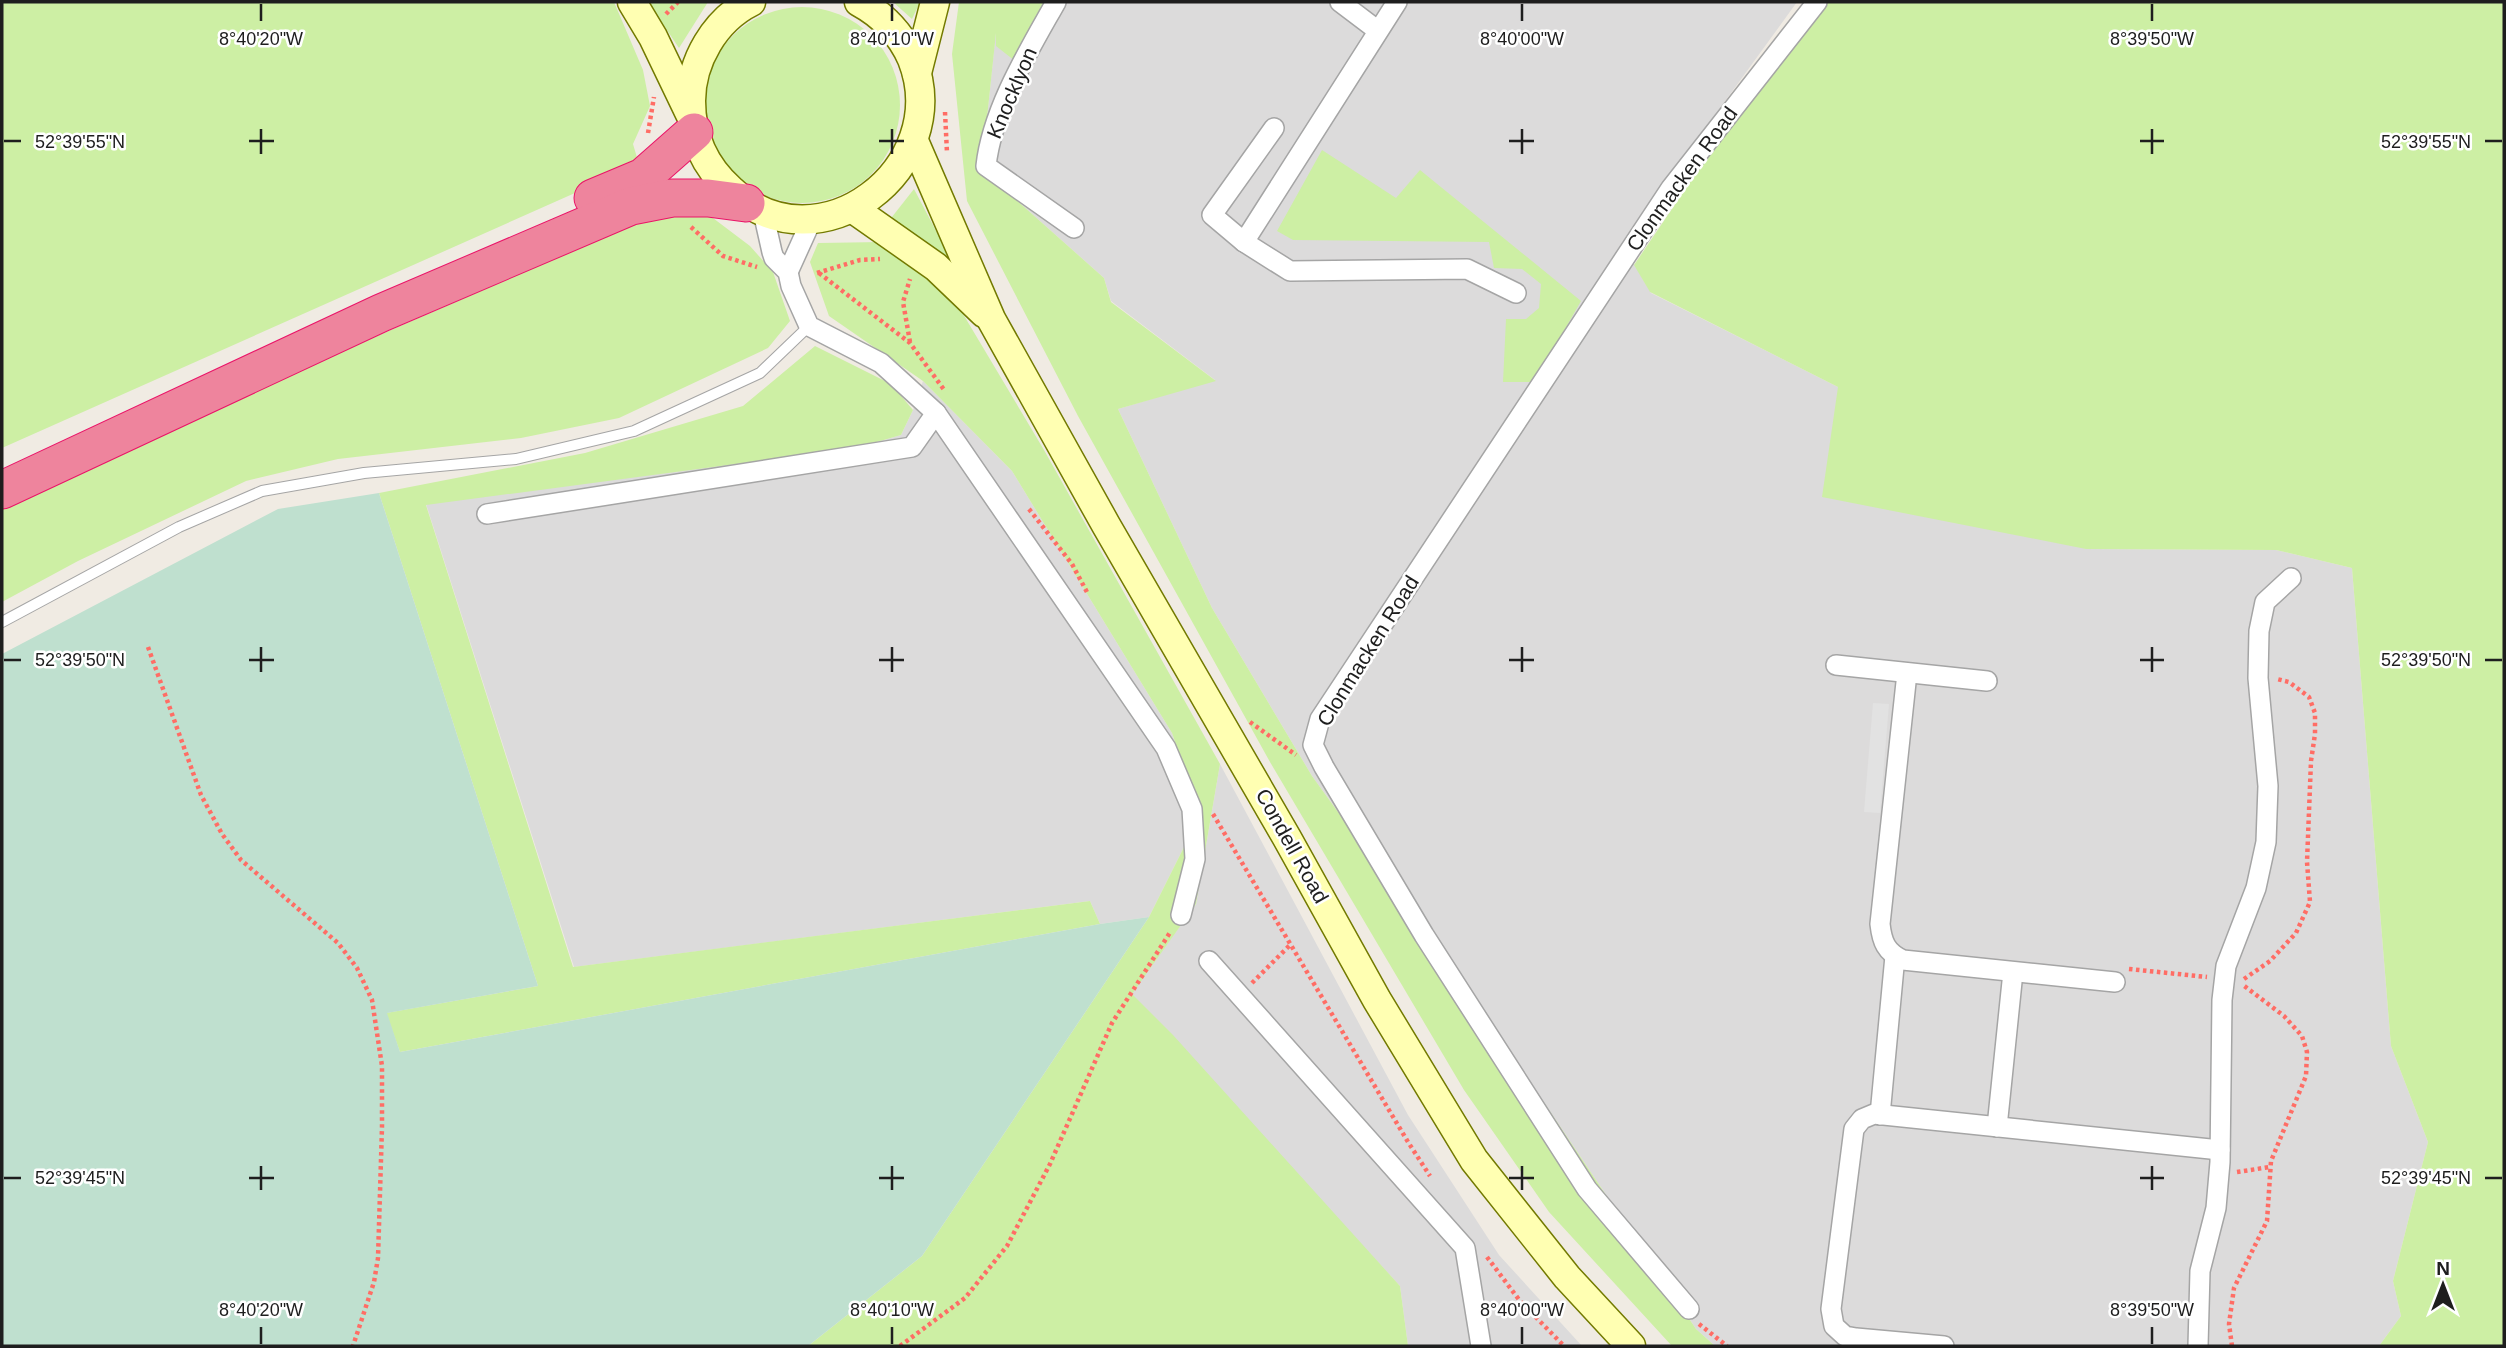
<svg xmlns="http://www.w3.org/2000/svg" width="2506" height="1348" font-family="Arial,sans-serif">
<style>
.residential{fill:#dcdbdb}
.grass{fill:#cdefa4}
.wetland{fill:#bfe0cf}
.parking{fill:#e2e2e2}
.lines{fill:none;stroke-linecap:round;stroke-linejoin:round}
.lane-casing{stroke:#a5a5a5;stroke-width:12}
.street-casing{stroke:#a5a5a5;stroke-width:22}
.secondary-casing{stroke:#737a00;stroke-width:31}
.highway-casing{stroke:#ea1468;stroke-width:39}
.path{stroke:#ff6d65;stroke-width:4.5;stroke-dasharray:3.5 3.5;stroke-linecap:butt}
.lane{stroke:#fff;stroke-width:10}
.street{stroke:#fff;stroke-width:19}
.secondary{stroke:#ffffb2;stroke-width:28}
.highway{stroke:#ee849d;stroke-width:37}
.ticks{fill:none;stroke:#1e1e1e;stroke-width:2.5}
.labels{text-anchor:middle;stroke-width:5;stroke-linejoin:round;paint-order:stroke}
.street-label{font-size:21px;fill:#1e1e1e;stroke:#fff}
.ticks-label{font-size:18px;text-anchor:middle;fill:#1e1e1e;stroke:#fff;stroke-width:5;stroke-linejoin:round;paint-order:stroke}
</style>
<rect width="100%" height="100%" fill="#f0ebe3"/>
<!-- residential -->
<g class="residential">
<path d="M999 2H1797L1622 243 1651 293 1838 387 2086 549 2276 550 2352 568 2391 1046 2428 1142 2393 1281 2401 1316 2379 1346H1715L1696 1329 1496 1031 1312 776 1212 608 1118 409 1215 380 1111 301 1104 278 976 164 987 118Z"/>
<path d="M923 381 1012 471 1172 733 1200 815 1149 917 1100 924 1090 901 574 967 426 504 856 448 901 435 913 410Z"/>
<path d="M1220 764 1408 1115 1499 1255 1582 1346H1408L1400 1286 1131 994 1196 904Z"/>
</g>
<!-- grass -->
<g class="grass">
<path d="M2 2H614L643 70 650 106 633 144 638 161 611 177 2 448Z"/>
<path d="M648 2H708L679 48Z"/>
<path d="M893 2H920L912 19Z"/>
<path d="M959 2H1046L1015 61 996 46V33L987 118 976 164 1104 278 1111 302 1216 381 1118 409 1212 608 1312 776 1496 1031 1696 1329 1715 1346H1672L1549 1212 1464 1090 1270 762 1078 416 967 201 952 54Z"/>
<path d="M1829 2H2504V1346H2379L2401 1316 2393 1281 2428 1142 2391 1046 2352 568 2276 550 2086 549 1822 497 1838 387 1650 292 1634 265 1726 129Z"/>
<circle cx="802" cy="105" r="98"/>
<path d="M1322 150 1396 198 1420 170 1581 301 1535 382H1503L1506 319H1526L1539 308 1541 284 1522 269 1494 268 1489 242 1293 240 1277 231Z"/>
<path d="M914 189 954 265 888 222Z"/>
<path d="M662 212H705L750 246 773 272 790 321 768 348 619 418 521 438 338 459 246 481 78 561 2 602V505L99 457Z"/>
<path d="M882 242 941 277 1044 450 1220 764 1196 904 1132 994 1173 1035 1400 1286 1408 1346H808L922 1256 1149 917 1200 815 1172 733 1012 471 923 381 829 316 810 262 818 243Z"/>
<path d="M815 346 891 384 913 410 901 435 856 448 426 505 573 967 1090 901 1100 924 400 1052 386 1013 538 986 379 493 585 453 743 406Z"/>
</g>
<!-- wetland -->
<path class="wetland" d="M379 493 538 986 387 1013 400 1052 1100 924 1149 917 922 1256 808 1346H2V654L278 509Z"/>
<!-- parking -->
<path class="parking" d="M1873 703 1889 704 1880 813 1864 812Z"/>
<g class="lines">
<!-- lane casing -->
<g class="lane-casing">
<path id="lane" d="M2 622 179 527 262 491 364 473 516 459 634 431 760 373 809 326"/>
</g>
<!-- street casing -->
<g class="street-casing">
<g id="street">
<path d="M1056 2C1029 50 992 110 986 166L1074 228"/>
<path d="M1340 2 1377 30"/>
<path d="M1274 128 1212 215 1244 242 1290 271 1467 269 1516 293"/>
<path d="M763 212 772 252 774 258 788 272 791 286 809 326 881 363 936 413 1166 748 1192 809 1195 859 1181 915"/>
<path d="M1244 242 1397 2"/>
<path d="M788 272 812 219"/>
<path d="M487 514 912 447 936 413"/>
<path d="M1836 665 1987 681"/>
<path d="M1907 673 1880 924C1882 942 1886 952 1903 960L2115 982"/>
<path d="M1209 961 1465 1248 1481 1346"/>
<path d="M1880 1115 1895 956"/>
<path d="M1997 1127 2013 972"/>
<path d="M1689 1309 1587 1189 1424 935 1324 767 1313 745 1320 719 1671 188 1817 2"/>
<path d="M1944 1346 1856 1338 1845 1336 1834 1326 1831 1309 1854 1129 1862 1119 1874 1114 2220 1150"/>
<path d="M2198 1346 2200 1271 2216 1208 2220 1162 2222 1000 2226 966 2256 888 2266 842 2268 786 2258 678 2259 631 2265 602 2291 578"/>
</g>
</g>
<!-- secondary casing -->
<g class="secondary-casing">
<g id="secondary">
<path d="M632 2 653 37 690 114"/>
<path d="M751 2C715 20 691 61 691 101 691 136 705 167 731 190 818 272 955 168 912 59 901 34 883 15 859 2"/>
<path d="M917 73 935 2"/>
<path d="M914 141 991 319 1106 525 1287 838 1377 1000 1474 1160 1567 1277 1631 1346"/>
<path d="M852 208 936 267 984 313"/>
</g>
</g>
<!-- highway casing -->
<g class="highway-casing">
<g id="highway">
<path d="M593 198 643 177 694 132"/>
<path d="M2 490 381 313 631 206 672 198H708L746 203"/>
</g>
</g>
<!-- path -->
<g class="path">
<path d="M666 14 678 2"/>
<path d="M945 112 947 153"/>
<path d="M648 133 654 97"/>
<path d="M691 227 723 256 757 267"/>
<path d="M817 273 860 260 880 259"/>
<path d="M819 273 910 343 945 391"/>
<path d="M910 342 903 302 910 279"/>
<path d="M1029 509 1072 564 1088 594"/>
<path d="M148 647 201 795 222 834 241 860 338 943 357 968 372 1000 382 1066V1127L378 1258 374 1282 353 1346"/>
<path d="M1250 722 1296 755"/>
<path d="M1213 814 1408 1142 1430 1176"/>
<path d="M2129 969 2207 977"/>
<path d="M2244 979 2270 961 2296 933 2310 902 2307 862 2311 761 2315 734V713L2309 697 2289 682 2277 679"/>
<path d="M1252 983 1290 945"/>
<path d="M2237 1172 2270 1167"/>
<path d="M1487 1257 1520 1301 1564 1346"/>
<path d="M1699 1324 1727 1346"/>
<path d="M900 1346 965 1298 1007 1246 1050 1164 1112 1023 1171 931"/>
<path d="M2232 1346 2229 1324 2234 1288 2267 1221 2271 1161 2306 1076 2307 1052 2302 1036 2284 1016 2243 985"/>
</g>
<!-- lane -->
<use href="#lane" class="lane"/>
<!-- street -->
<use href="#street" class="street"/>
<!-- secondary -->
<use href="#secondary" class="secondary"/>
<!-- highway -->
<use href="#highway" class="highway"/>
</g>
<!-- ticks -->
<path class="ticks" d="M261 4V21M892 4V21M1522 4V21M2152 4V21M261 129V154M892 129V154M1522 129V154M2152 129V154M4 141H21M249 141H274M879 141H904M1509 141H1534M2140 141H2164M2485 141H2502M261 647V672M892 647V672M1522 647V672M2152 647V672M4 660H21M249 660H274M879 660H904M1509 660H1534M2140 660H2164M2485 660H2502M261 1166V1190M892 1166V1190M1522 1166V1190M2152 1166V1190M4 1178H21M249 1178H274M879 1178H904M1509 1178H1534M2140 1178H2164M2485 1178H2502M261 1327V1344M892 1327V1344M1522 1327V1344M2152 1327V1344"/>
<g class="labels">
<!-- street labels -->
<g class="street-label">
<text transform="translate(1012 93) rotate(-67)" y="7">Knocklyon</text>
<text transform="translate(1682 179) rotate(-54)" y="7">Clonmacken Road</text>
<text transform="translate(1368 651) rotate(-58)" y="7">Clonmacken Road</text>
<text transform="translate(1292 846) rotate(61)" y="7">Condell Road</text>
</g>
</g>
<g class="ticks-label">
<text x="261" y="45">8°40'20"W</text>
<text x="892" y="45">8°40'10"W</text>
<text x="1522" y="45">8°40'00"W</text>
<text x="2152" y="45">8°39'50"W</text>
<text x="80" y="148">52°39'55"N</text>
<text x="2426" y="148">52°39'55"N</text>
<text x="80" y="666">52°39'50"N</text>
<text x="2426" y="666">52°39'50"N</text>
<text x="80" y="1184">52°39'45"N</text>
<text x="2426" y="1184">52°39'45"N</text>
<text x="261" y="1316">8°40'20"W</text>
<text x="892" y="1316">8°40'10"W</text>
<text x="1522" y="1316">8°40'00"W</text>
<text x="2152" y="1316">8°39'50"W</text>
</g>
<!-- border -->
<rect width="2506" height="1348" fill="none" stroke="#1e1e1e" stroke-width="7"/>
<!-- north arrow -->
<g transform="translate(2443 1285)" stroke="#ffffff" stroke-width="5" paint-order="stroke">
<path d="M0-5L12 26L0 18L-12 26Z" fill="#1e1e1e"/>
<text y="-10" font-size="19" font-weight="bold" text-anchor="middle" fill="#1e1e1e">N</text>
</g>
</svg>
